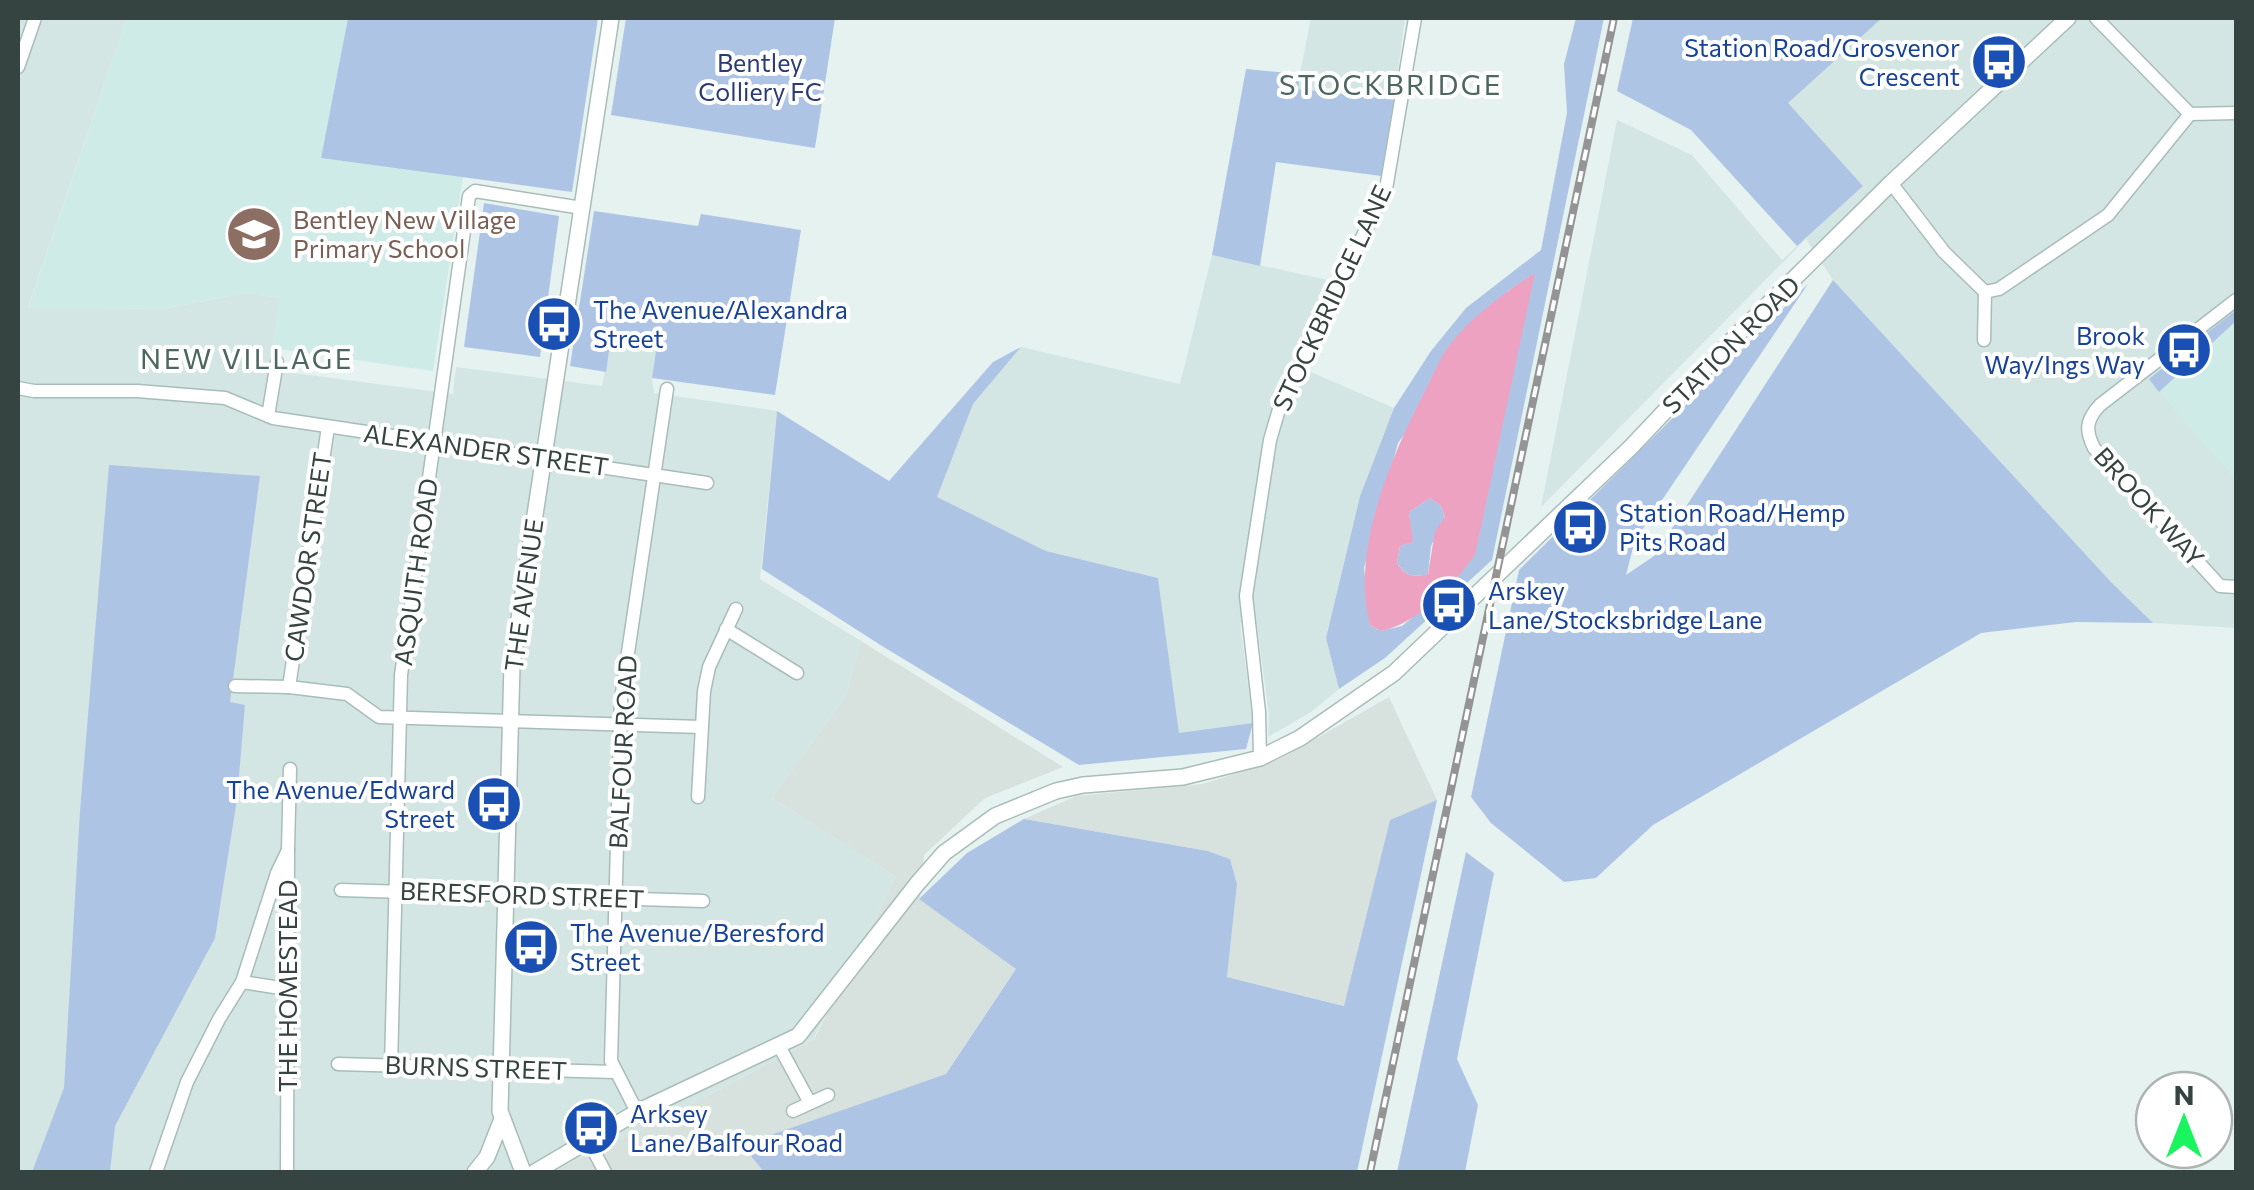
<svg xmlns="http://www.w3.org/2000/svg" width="2254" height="1190" font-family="Commissioner,sans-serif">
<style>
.residential{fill:#d3e6e3}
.industrial{fill:#d7e1de}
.education{fill:#cfebe7}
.green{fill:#aec4e5;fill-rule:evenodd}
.water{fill:#eea2c2;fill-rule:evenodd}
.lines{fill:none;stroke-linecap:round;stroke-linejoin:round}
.minor-casing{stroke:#a8bdb9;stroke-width:15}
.tertiary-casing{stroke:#a8bdb9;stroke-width:18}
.minor{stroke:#fff;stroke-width:12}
.tertiary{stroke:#fff;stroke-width:15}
.rail-casing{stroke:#949494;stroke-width:8}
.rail{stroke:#fff;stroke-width:4;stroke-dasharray:11;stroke-linecap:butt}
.labels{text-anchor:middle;stroke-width:8;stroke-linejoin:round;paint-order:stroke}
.transit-label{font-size:25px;fill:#164399;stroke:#fff;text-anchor:start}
.park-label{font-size:25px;fill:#2a3a74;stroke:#fff}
.education-label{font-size:25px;fill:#785e54;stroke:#fff;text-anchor:start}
.street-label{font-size:25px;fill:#354441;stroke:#fff}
.neighbourhood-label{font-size:28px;letter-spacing:2.5px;fill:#4c6660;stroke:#fff}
</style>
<rect width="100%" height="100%" fill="#e5f2f0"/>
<!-- residential -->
<g class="residential">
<path d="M18 18H127L28 307 163 309 244 293 281 298 272 347 286 372 453 394 456 367 602 386 610 344 634 333 658 337 652 378 654 393 777 411 760 579 861 641 846 696 772 798 896 877 813 1039 672 1115 552 1172H18Z"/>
<path d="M1311 18H1405L1394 100 1297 89Z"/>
<path d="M1882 18H2236V628L2153 623 2111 582 1833 280 1806 239 1541 507 1617 120 1692 155 1782 260 1863 186 1787 103Z"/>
<path d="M1212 255 1333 281 1290 363 1394 408 1360 496 1326 637 1339 689 1311 712 1268 737 1269 714 1257 625 1240 623 1253 723 1179 734 1158 578 1046 551 936 497 973 404 1021 347 1180 384Z"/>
</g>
<!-- industrial -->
<g class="industrial">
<path d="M861 641 1063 767 985 798 924 855 920 899 1016 969 946 1074 743 1145 764 1172H552L672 1115 814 1039 896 877 772 798 846 696Z"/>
<path d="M1389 697 1437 800 1390 820 1345 1006 1227 977 1237 884 1230 859 1208 851 1024 819 1076 796 1203 784 1280 759Z"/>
</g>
<!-- education -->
<g class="education">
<path d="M127 18H348L321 158 463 176 433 371 272 348 280 298 244 293 163 309 28 308Z"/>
<path d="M2236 321V480L2159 392Z"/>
</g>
<!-- green -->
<g class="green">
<path d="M348 18H598L572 192 321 158Z"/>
<path d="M626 18H835L815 148 611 115Z"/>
<path d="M1576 18H1604L1492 560 1385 658 1339 689 1326 638 1360 496 1394 408 1431 351 1466 308 1541 250 1567 113 1564 64ZM1534 274 1457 580 1402 626 1381 631 1370 625 1364 568 1398 443 1508 291Z"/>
<path d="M1633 18H1882L1788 103 1863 186 1797 246 1691 130 1617 91Z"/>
<path d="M1246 69 1300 74 1298 89 1394 100 1381 176 1276 162 1260 266 1212 255Z"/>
<path d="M484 203 559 216 540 357 464 347Z"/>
<path d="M594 211 698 226 701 214 801 230 775 395 652 378 658 337 635 334 632 347 610 344 606 372 570 366Z"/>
<path d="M1833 280 2111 582 2153 623 2076 622 1981 633 1653 825 1596 878 1564 882 1491 823 1471 797 1519 570 1808 284 1635 540 1626 575 1654 556Z"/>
<path d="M2236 310V321L2159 392 2149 379Z"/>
<path d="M1021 347 973 404 937 497 1046 551 1158 578 1179 733 1253 723 1246 749 1079 765 882 646 762 569 777 411 889 481 993 362Z"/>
<path d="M109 465 260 476 230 702 245 705 237 799 215 938 115 1126 110 1172H32L64 1088 80 811Z"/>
<path d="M1430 498 1441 506 1445 517 1431 546 1428 574C1412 578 1406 576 1397 563L1400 546 1412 542 1409 512Z"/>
<path d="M1437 800 1357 1172H764L742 1145 946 1074 1016 969 919 899 967 853 1024 819 1208 851 1230 859 1237 884 1227 977 1344 1006 1390 820Z"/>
<path d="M1466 852 1494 873 1457 1059 1478 1105 1465 1172H1397Z"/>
</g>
<!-- water -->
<path class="water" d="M1535 273 1475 555C1452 586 1419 623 1381 631L1370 625C1350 550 1392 455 1426 389 1434 374 1441 355 1452 342 1474 315 1505 292 1535 273ZM1430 498 1441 506 1445 517 1435 531 1428 574C1413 578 1405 576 1397 563L1400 546 1413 542 1409 512Z"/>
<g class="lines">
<!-- minor casing -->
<g class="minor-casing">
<g id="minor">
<path d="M18 67 35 18"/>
<path d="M2190 114 2236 113"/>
<path d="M1891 183 1944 252 1985 292 1999 289 2108 215 2190 114 2096 18"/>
<path d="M2236 300 2100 405C2086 420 2085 430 2094 448L2220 586 2236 587"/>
<path d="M1984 340 1985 292"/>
<path d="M18 388 34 391H137L225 398 273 418 707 483"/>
<path d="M268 416 277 362"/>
<path d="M726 629 797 673"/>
<path d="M235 686 289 687 347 694 379 717 701 727"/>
<path d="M289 687 328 427"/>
<path d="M1260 758 1259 712 1246 596 1270 440 1282 399 1386 189 1415 18"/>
<path d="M698 797 704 691 709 667 736 609"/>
<path d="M288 850 290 769"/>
<path d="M341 890 703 901"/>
<path d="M242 982 287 989"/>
<path d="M779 1046 810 1103"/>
<path d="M338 1064 615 1072"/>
<path d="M391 1066 401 675 469 196 475 191 582 208"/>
<path d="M793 1111 828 1095"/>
<path d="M637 1112 611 1061 621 700 667 389"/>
<path d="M588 1140 605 1172"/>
<path d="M156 1172 187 1082 219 1019 242 982 277 873 288 850 287 1172"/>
</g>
</g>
<!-- tertiary casing -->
<g class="tertiary-casing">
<g id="tertiary">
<path d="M475 1172 487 1157 502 1119"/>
<path d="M523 1172 500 1111 512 665 611 18"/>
<path d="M535 1172 637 1112 798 1036 917 884 944 853 995 816 1056 791 1083 785 1183 777 1260 758 1300 738 1394 673 1631 447 1739 333 1891 183 2068 18"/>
</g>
</g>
<!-- minor -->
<use href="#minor" class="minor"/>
<!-- tertiary -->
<use href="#tertiary" class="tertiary"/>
<!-- rail casing -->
<g class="rail-casing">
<path id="rail" d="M1370 1172 1614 18"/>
</g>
<!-- rail -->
<use href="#rail" class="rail"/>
</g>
<!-- icons -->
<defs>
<g id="bus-disc" transform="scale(2.875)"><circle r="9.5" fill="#1a4fb4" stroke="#fff"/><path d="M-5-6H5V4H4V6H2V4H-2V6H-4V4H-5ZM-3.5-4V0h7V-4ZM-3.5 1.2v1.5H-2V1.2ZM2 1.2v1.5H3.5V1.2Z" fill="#fff"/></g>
<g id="school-disc" transform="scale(2.875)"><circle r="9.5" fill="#8d6e63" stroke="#fff"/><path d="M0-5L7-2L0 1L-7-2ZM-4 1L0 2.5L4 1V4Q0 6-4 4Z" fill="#fff"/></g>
</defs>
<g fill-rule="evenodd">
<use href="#bus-disc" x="1999" y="62"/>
<use href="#school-disc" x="254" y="234"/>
<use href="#bus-disc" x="554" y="324"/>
<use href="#bus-disc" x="2184" y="350"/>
<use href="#bus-disc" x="1580" y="527"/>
<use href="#bus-disc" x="1449" y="605"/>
<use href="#bus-disc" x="494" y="804"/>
<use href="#bus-disc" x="531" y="947"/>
<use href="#bus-disc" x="591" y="1128"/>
</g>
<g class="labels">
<!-- transit labels -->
<g class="transit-label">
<text x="1960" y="57" text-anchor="end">Station Road/Grosvenor<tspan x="1960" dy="29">Crescent</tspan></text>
<text x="593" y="319">The Avenue/Alexandra<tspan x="593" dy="29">Street</tspan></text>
<text x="2145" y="345" text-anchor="end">Brook<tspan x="2145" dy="29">Way/Ings Way</tspan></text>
<text x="1619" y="522">Station Road/Hemp<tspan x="1619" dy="29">Pits Road</tspan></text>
<text x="1488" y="600">Arskey<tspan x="1488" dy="29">Lane/Stocksbridge Lane</tspan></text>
<text x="455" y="799" text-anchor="end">The Avenue/Edward<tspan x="455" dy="29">Street</tspan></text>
<text x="570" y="942">The Avenue/Beresford<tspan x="570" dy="29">Street</tspan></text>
<text x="630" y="1123">Arksey<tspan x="630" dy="29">Lane/Balfour Road</tspan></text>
</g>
<!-- park labels -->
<g class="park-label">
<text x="760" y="72">Bentley<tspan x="760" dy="29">Colliery FC</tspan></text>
</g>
<!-- education labels -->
<g class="education-label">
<text x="293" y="229">Bentley New Village<tspan x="293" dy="29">Primary School</tspan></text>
</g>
<!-- street labels -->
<g class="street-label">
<text transform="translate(1332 298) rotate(-65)" y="9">STOCKBRIDGE LANE</text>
<text transform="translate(1731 345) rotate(-45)" y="9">STATION ROAD</text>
<text transform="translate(486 450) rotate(8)" y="9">ALEXANDER STREET</text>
<text transform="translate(2149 507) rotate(48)" y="9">BROOK WAY</text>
<text transform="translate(308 557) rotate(-82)" y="9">CAWDOR STREET</text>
<text transform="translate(416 572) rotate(-82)" y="9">ASQUITH ROAD</text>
<text transform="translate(524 595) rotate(-82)" y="9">THE AVENUE</text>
<text transform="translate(623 752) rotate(-87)" y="9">BALFOUR ROAD</text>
<text transform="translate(522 895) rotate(2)" y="9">BERESFORD STREET</text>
<text transform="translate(288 986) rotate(-90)" y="9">THE HOMESTEAD</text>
<text transform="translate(476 1068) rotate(2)" y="9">BURNS STREET</text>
</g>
<!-- neighbourhood labels -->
<g class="neighbourhood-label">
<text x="1391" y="95">STOCKBRIDGE</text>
<text x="247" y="369">NEW VILLAGE</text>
</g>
</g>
<!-- border -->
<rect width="2254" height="1190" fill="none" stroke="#354441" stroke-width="40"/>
<!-- north arrow -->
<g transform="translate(2184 1120)"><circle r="48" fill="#ffffff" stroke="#aeb4b3" stroke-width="2.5"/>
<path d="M0-8L18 38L0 25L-18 38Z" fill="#1af45e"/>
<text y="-15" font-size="28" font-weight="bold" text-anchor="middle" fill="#354441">N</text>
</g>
</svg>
